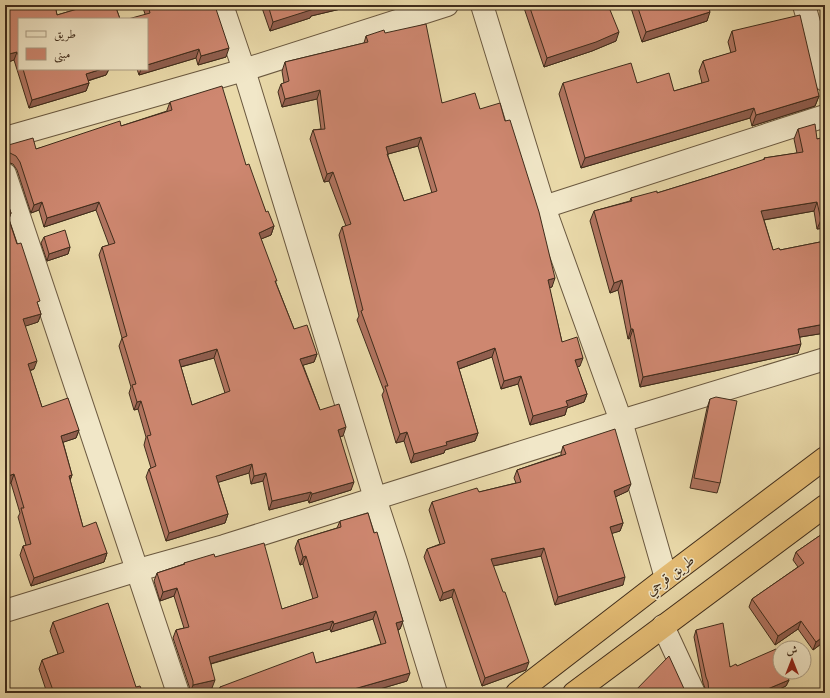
<svg xmlns="http://www.w3.org/2000/svg" width="830" height="698" font-family="'Gentium Book Plus',Amiri,serif">
<style>
.lines{fill:none;stroke-linecap:round;stroke-linejoin:round}
.minor-casing{stroke:#6a583f;stroke-width:24}
.highway-casing{stroke:#3f2c1b;stroke-width:24}
.minor{stroke:#f1e7c8;stroke-width:22}
.highway{stroke:#e5bd75;stroke-width:22}
.wall{fill:#b17460;stroke:#3f2c1b;fill-rule:evenodd}
.shaded-wall{fill:#905e4e;stroke:#3f2c1b}
.building{fill:#ce8770;stroke:#3f2c1b;fill-rule:evenodd}
.labels{text-anchor:middle;stroke-width:3;stroke-linejoin:round;paint-order:stroke}
.street-label{font-size:15px;fill:#3f2c1b;stroke:#f1e7c8}
</style>
<rect width="100%" height="100%" fill="#eadaaa"/>
<filter id="stains"><feTurbulence type="fractalNoise" baseFrequency=".005" numOctaves="4"/><feColorMatrix values="0 0 0 0 .2 0 0 0 0 .09 0 0 0 0 .02 0 0 0 .5 -.17"/></filter>
<radialGradient id="worn" r=".72"><stop offset=".6" stop-color="#630" stop-opacity="0"/><stop offset="1" stop-color="#630" stop-opacity=".3"/></radialGradient>
<g class="lines">
<!-- minor casing -->
<g class="minor-casing">
<g id="minor">
<path d="M222 5 244 70 375 498 396 562 436 693"/>
<path d="M482 5 544 207 621 421 666 578"/>
<path d="M804 5 825 80"/>
<path d="M5 138 244 70 447 5"/>
<path d="M5 174 178 693"/>
<path d="M544 207 825 116"/>
<path d="M5 611 138 570 224 546 621 421 825 359"/>
<path d="M663 626 694 693"/>
</g>
</g>
<!-- highway casing -->
<g class="highway-casing">
<g id="highway">
<path d="M517 693 666 578 825 458"/>
<path d="M574 693 825 506"/>
</g>
</g>
<!-- minor -->
<use href="#minor" class="minor"/>
<!-- highway -->
<use href="#highway" class="highway"/>
</g>
<!-- wall -->
<g class="wall">
<path d="M5 5H55L57 15 91 5H115L120 19H19V69H109L106 75 88 81 89 83 86 91 29 108 14 60 5 63Z"/>
<path d="M142 5H212L226 57 198 65 196 58 139 75 137 69H147L145 14Z"/>
<path d="M261 5H353V6L311 16 310 18 270 31Z"/>
<path d="M523 5H608L616 41 592 51 544 67Z"/>
<path d="M630 5H727L710 9 707 21 642 42Z"/>
<path d="M732 31 819 96 815 106 752 126 750 118 581 168 559 94 563 83H637L674 91 702 83 699 71 703 61 731 53 728 42Z"/>
<path d="M385 33 442 103 480 109 552 287H549L562 342 580 366 577 367 587 394 584 402 567 408 565 415 530 425 518 384 501 389 492 357 459 369 478 433 475 441 445 450 444 453 411 463 404 441 396 443 382 395 384 391 357 320 359 316 339 235 342 227 346 226 329 181 324 182 310 139 313 130 321 129 317 99 282 107 278 92 281 84 284 83 282 71 285 62 364 43 366 36ZM418 146 432 193 404 201 388 156V154Z"/>
<path d="M170 102 246 165 266 212 274 226 271 235 261 239 276 283 294 329 317 354 314 362 303 365 320 410 343 436H340L351 490 309 503 308 500 269 510 263 481 251 484 249 473 218 482 228 514 225 523 166 541 146 477 149 469 151 468 144 445 146 437 138 409 134 410 129 393 131 387 119 346 122 338 99 255 102 247 109 245 96 210 44 227 39 210 31 213 17 170 13 164 7 162 5 146 36 149 121 126 167 111V110ZM214 358 225 393 192 405 181 367Z"/>
<path d="M798 129 817 139 825 137V228L817 229 814 211 764 220 773 250H780L825 241V333L800 337 798 353 640 387 630 338 628 339 618 290 610 293 590 221 594 211 630 201 631 198 657 193 709 177 764 160V158L797 153 794 139Z"/>
<path d="M5 196 11 213 9 219 41 314 38 322 25 326 34 369 30 371 42 407 79 430 76 438 63 442 72 475 70 480 83 527 107 553 104 562 31 586 20 555 23 546 26 545 18 517 20 513 11 483 5 484Z"/>
<path d="M44 237 70 247 68 254 47 261 41 243Z"/>
<path d="M710 399 720 483 717 493 690 488 707 408Z"/>
<path d="M563 446 628 491 615 497 623 523 620 531 612 533 623 585 555 605 541 556 493 566 526 670 482 686 452 597 440 601 424 557 427 549 440 544 429 510 432 502 479 492 516 483 514 478 517 470 561 455V453Z"/>
<path d="M340 521 374 533 403 621 400 629 398 630 407 681 366 693H218L220 687 316 663 381 644 373 619 331 632 330 629 211 664 212 688 190 693V689L173 638 176 630 184 628 174 596 160 601 154 581 157 573 184 564V563L215 557 282 609 313 599 303 564 300 565 295 548 298 540 337 528Z"/>
<path d="M825 532V641L813 650 798 629 775 645 749 607 752 599 798 567 793 560 796 552Z"/>
<path d="M53 622 136 687 143 693H47L39 669 42 660 58 654 50 631Z"/>
<path d="M696 630 730 667 737 666 789 680 786 686 771 693H706L705 688 703 683 694 637Z"/>
</g>
<!-- shaded-wall -->
<g class="shaded-wall">
<path d="M323 5H353V6L311 16 310 18 270 31 273 22 313 7Z"/>
<path d="M706 5H727L704 11Z"/>
<path d="M710 12 707 21 642 42 646 32Z"/>
<path d="M619 32 616 41 592 51 544 67 547 58Z"/>
<path d="M229 48 226 57 198 65 201 56Z"/>
<path d="M199 49 196 58 139 75 141 69H147V65Z"/>
<path d="M17 52 14 60 5 63V55Z"/>
<path d="M102 69H109L106 75 83 82 86 74Z"/>
<path d="M89 83 86 91 29 108 32 100Z"/>
<path d="M320 90 317 99 282 107 285 99Z"/>
<path d="M819 96 815 106 752 126 756 115Z"/>
<path d="M754 108 750 118 581 168 585 158Z"/>
<path d="M421 137 418 146 388 154 385 162 386 147Z"/>
<path d="M10 153 7 162H5V154Z"/>
<path d="M333 172 329 181 324 182 327 174Z"/>
<path d="M42 202 39 210 31 213 34 205Z"/>
<path d="M99 202 96 210 44 227 47 218Z"/>
<path d="M817 202 814 211 757 221 761 211Z"/>
<path d="M11 213 8 221 7 214Z"/>
<path d="M825 219V228L817 229 821 220Z"/>
<path d="M274 226 271 235 256 241 259 233Z"/>
<path d="M70 247 68 254 47 261 49 254Z"/>
<path d="M555 278 552 287 544 289 548 280Z"/>
<path d="M622 280 618 290 610 293 614 283Z"/>
<path d="M41 314 38 322 20 328 23 319Z"/>
<path d="M825 324V333L794 338 798 329Z"/>
<path d="M631 329H633L630 338 628 339Z"/>
<path d="M801 344 798 353 640 387 643 377Z"/>
<path d="M495 348 492 357 453 371 457 362Z"/>
<path d="M217 349 214 358 176 368 179 360Z"/>
<path d="M317 354 314 362 297 367 300 359Z"/>
<path d="M583 358 580 366 571 369 575 360Z"/>
<path d="M37 361 34 369 24 372 28 364Z"/>
<path d="M521 376 518 384 501 389 504 381Z"/>
<path d="M587 394 584 402 567 408 565 415 530 425 533 416 566 401Z"/>
<path d="M141 401 138 409 134 410 137 402Z"/>
<path d="M346 427 343 436 335 438 338 430Z"/>
<path d="M79 430 76 438 58 444 61 436Z"/>
<path d="M407 432 404 441 396 443 400 434Z"/>
<path d="M478 433 475 441 445 450 444 453 411 463 414 454 446 442Z"/>
<path d="M252 464 249 473 213 484 216 476Z"/>
<path d="M266 473 263 481 251 484 254 476Z"/>
<path d="M14 474 11 483 5 484V477Z"/>
<path d="M72 475 69 483V476Z"/>
<path d="M354 482 351 490 309 503 312 494Z"/>
<path d="M631 484 628 491 611 499 614 491Z"/>
<path d="M311 492 308 500 269 510 272 501Z"/>
<path d="M228 514 225 523 166 541 169 533Z"/>
<path d="M623 523 620 531 607 535 610 527Z"/>
<path d="M544 548 541 556 488 567 491 559Z"/>
<path d="M107 553 104 562 31 586 34 578Z"/>
<path d="M306 556 303 564 300 565 303 557Z"/>
<path d="M625 577 623 585 555 605 558 597Z"/>
<path d="M177 588 174 596 160 601 163 592Z"/>
<path d="M454 589 452 597 440 601 443 593Z"/>
<path d="M376 611 373 619 331 632 334 624Z"/>
<path d="M333 621 330 629 206 665 209 657Z"/>
<path d="M403 621 400 629 393 631 396 623Z"/>
<path d="M801 621 798 629 775 645 778 636Z"/>
<path d="M825 635V641L813 650 816 642Z"/>
<path d="M529 662 526 670 482 686 485 678Z"/>
<path d="M410 673 407 681 366 693H340Z"/>
<path d="M215 680 212 688 190 693 193 685Z"/>
<path d="M789 680 786 686 771 693H758Z"/>
</g>
<!-- building -->
<g class="building">
<path d="M5 5H55L57 15 91 5H115L120 19H19V57L17 52 5 55Z"/>
<path d="M148 5H212L213 9H216L229 48 201 56 199 49 147 65V19H128L150 13Z"/>
<path d="M268 5H323L313 7 314 9 273 22Z"/>
<path d="M529 5H608L619 32 596 42 547 58Z"/>
<path d="M637 5H708L710 12 646 32Z"/>
<path d="M800 15 819 96 756 115 754 108 585 158 563 83 631 63 637 83 669 73 674 91 709 81 703 61 736 51 732 31Z"/>
<path d="M426 24 442 103 475 93 480 109 500 103 505 121 510 120 539 212 555 278 548 280 562 342 577 337 583 358 575 360 587 394 566 401 568 406 533 416 521 376 504 381 495 348 457 362 478 433 446 442 447 445 414 454 407 432 400 434 385 386H388L361 311 363 310 342 227 351 224 333 172 327 174 313 130 325 129 320 90 285 99 281 84 289 81 285 62 368 42 366 36 384 30 385 33ZM421 137 437 191 404 201 387 154H388L386 147Z"/>
<path d="M23 69H102L86 74 89 83 32 100Z"/>
<path d="M222 86 246 165 249 164 266 212 268 211 274 226 259 233 277 281H275L294 329 307 325 317 354 300 359 320 410 339 404 346 427 338 430 354 482 312 494 311 492 272 501 266 473 254 476 252 464 216 476 228 514 169 533 149 469 156 466 147 436 151 435 141 401 137 402 132 385 136 384 122 338 127 336 102 247 115 243 99 202 47 218 42 202 34 205 20 162 16 156 10 153 5 154V146L33 138 36 149 120 121 121 126 172 110 170 102ZM217 349 230 391 192 405 179 360Z"/>
<path d="M815 124 817 139 825 137V219L821 220 817 202 761 211 773 250 779 248 780 250 825 241V324L798 329 801 344 643 377 633 329H631L622 280 614 283 594 211 632 201 631 198 657 191V193L709 177 765 159 764 158 803 152 798 129Z"/>
<path d="M5 196 11 213 7 214 17 244 21 243 40 301 37 302 41 314 23 319 37 361 28 364 42 407 68 398 79 430 61 436 72 475 69 476 83 527 96 522 107 553 34 578 23 546 31 544 21 508H24L14 474 5 477Z"/>
<path d="M65 230 70 247 49 254 44 237Z"/>
<path d="M716 397 737 401 720 483 694 478 710 399Z"/>
<path d="M615 429 631 484 614 491 623 523 610 527 625 577 558 597 544 548 491 559 503 592H505L529 662 485 678 454 589 443 593 427 549 445 543 432 502 477 488 479 492 521 482 517 470 566 454 563 446Z"/>
<path d="M368 513 374 533 377 532 403 621 396 623 410 673 340 693H222L220 687 313 652 316 663 386 643 376 611 334 624 333 621 209 657 215 680 193 685V681L176 630 189 627 177 588 163 592 157 573 185 564 184 563 214 554 215 557 264 543 282 609 318 597 306 556 303 557 298 540 341 527 340 521Z"/>
<path d="M825 532V635L816 642 801 621 778 636 752 599 804 563 796 552Z"/>
<path d="M108 603 136 687 140 686 143 693H54L42 660 64 652 53 622Z"/>
<path d="M723 623 730 667 736 664 737 666 776 649 780 659V672H785L789 680 758 693H709L708 682 706 677 696 630Z"/>
<path d="M669 656 686 693H633Z"/>
</g>
<g class="labels">
<!-- street labels -->
<g class="street-label">
<text transform="translate(670 575) rotate(-37)" y="5">طريق قرجي</text>
</g>
</g>
<!-- margin -->
<rect width="830" height="698" fill="none" stroke="#eadaaa" stroke-width="20"/>
<rect x="6" y="6" width="818" height="686" fill="none" stroke="#3f2c1b" stroke-width="2"/>
<rect x="10" y="10" width="810" height="678" fill="none" stroke="#3f2c1b"/>
<!-- legend -->
<rect x="18" y="18" width="130" height="52" fill="#f1e7c8" stroke="#aa9c83"/>
<rect x="26" y="31" width="20" height="6" fill="#f1e7c8" stroke="#aa9c83"/>
<text x="54" y="38" font-size="12" fill="#3f2c1b">طريق</text>
<rect x="26" y="48" width="20" height="12" fill="#ce8770" stroke="#aa9c83"/>
<text x="54" y="58" font-size="12" fill="#3f2c1b">مبنى</text>
<!-- north arrow -->
<g transform="translate(792 660)"><circle r="19" fill="#f1e7c8" stroke="#aa9c83"/>
<path d="M0-3L7 15L0 10L-7 15Z" fill="#8f2418"/>
<text y="-6" font-size="11" font-weight="bold" text-anchor="middle" fill="#3f2c1b">ش</text>
</g>
<rect width="100%" height="100%" filter="url(#stains)"/>
<rect width="100%" height="100%" fill="url(#worn)"/>
</svg>
